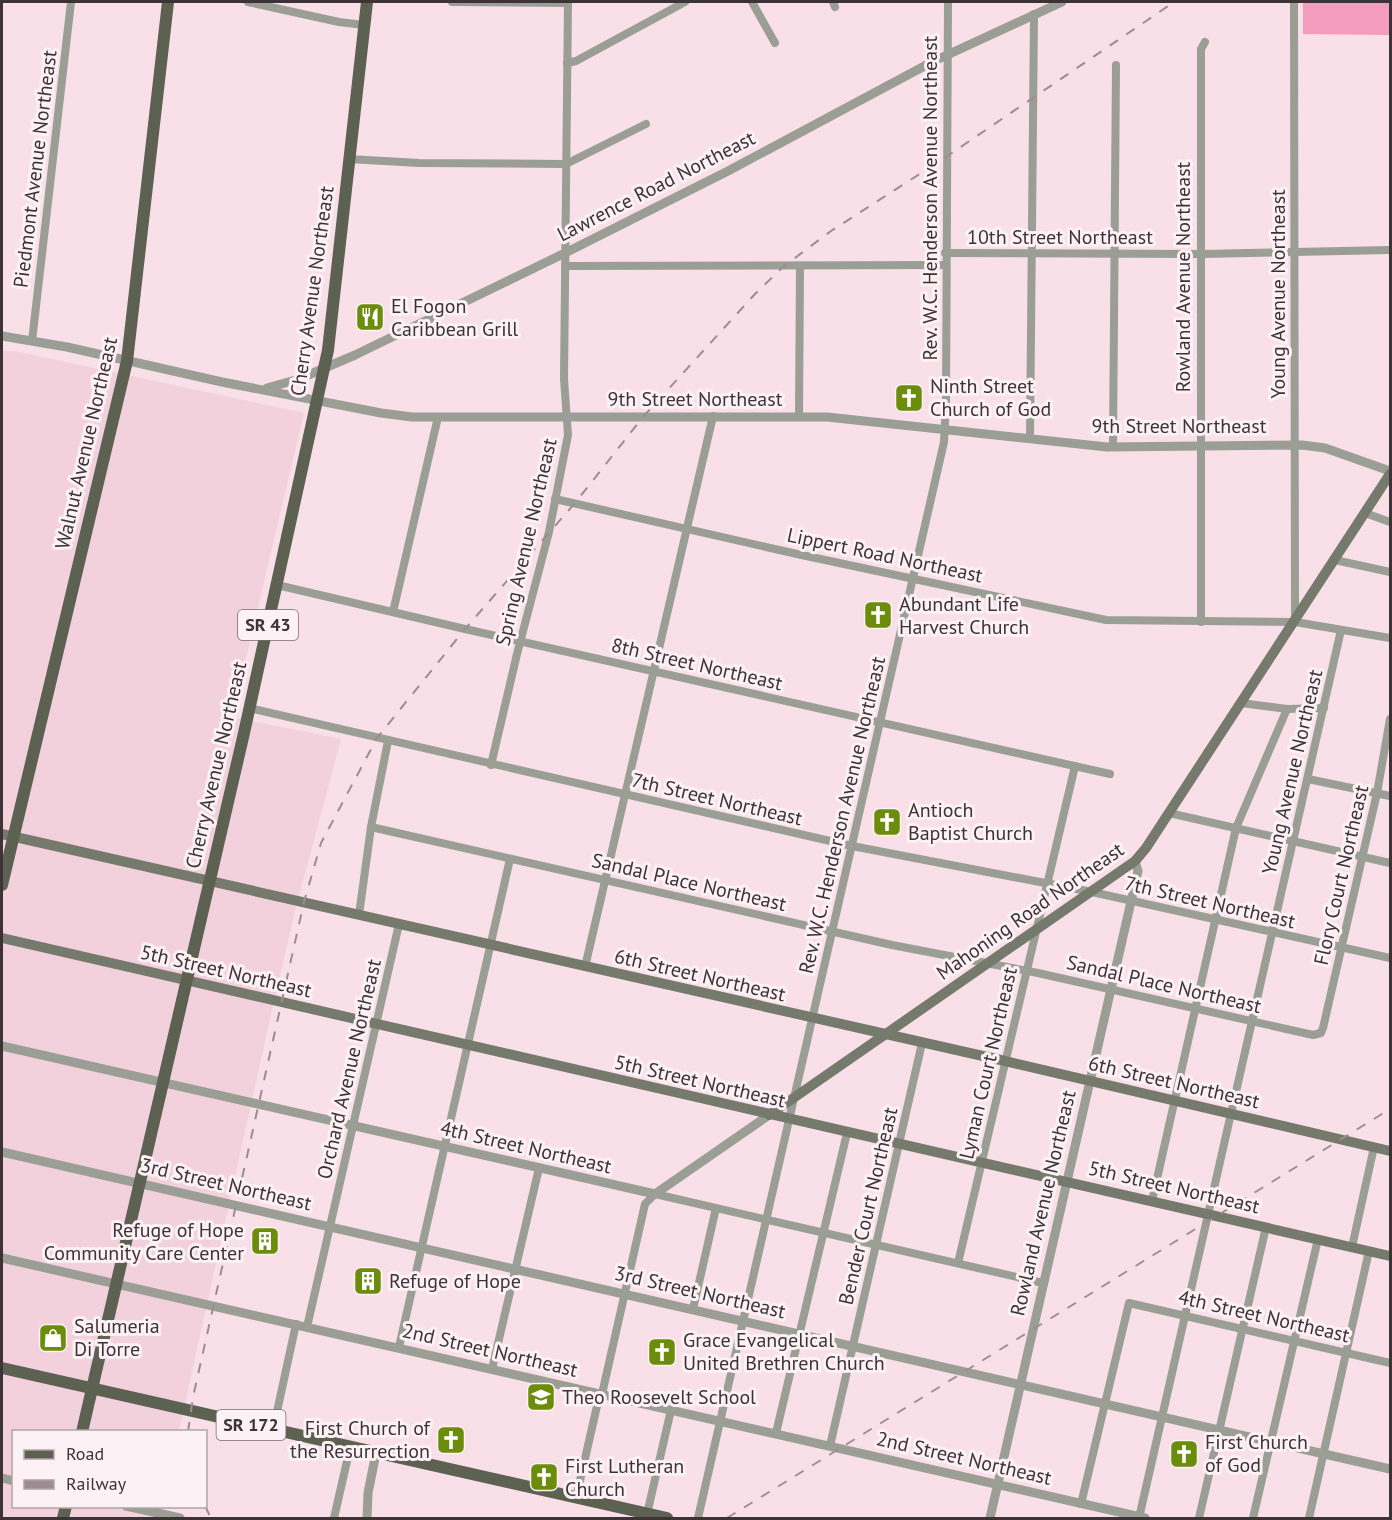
<svg xmlns="http://www.w3.org/2000/svg" width="1392" height="1520" font-family="'PT Sans',sans-serif">
<style>
.built{fill:#f2d1dc}
.green{fill:#f39cbb}
.lines{fill:none;stroke-linecap:round;stroke-linejoin:round}
.minor{stroke:#9a9e95;stroke-width:8}
.tertiary{stroke:#9a9e95;stroke-width:9}
.secondary{stroke:#767a6d;stroke-width:10}
.primary{stroke:#5c6152;stroke-width:12}
.rail{stroke:#9e8c92;stroke-width:2;stroke-dasharray:10 10;stroke-linecap:butt}
.labels{text-anchor:middle;stroke-width:6;stroke-linejoin:round;paint-order:stroke}
.shield{fill:#fcf1f4;stroke:#766c70;stroke-width:1.5}
.shield-label{font-size:18px;font-weight:bold;fill:#3d3337}
.street-label{font-size:20px;fill:#3d3337;stroke:#fcf1f4}
.poi-label{font-size:20px;fill:#3d3337;stroke:#fcf1f4;text-anchor:start}
</style>
<rect width="100%" height="100%" fill="#f9dfe7"/>
<!-- built -->
<path class="built" d="M2 351H14L304 413 232 717 341 739 295 911 271 1014 179 1431 14 1432V1506L163 1507 160 1518H2Z"/>
<!-- green -->
<path class="green" d="M1303 2H1390V35L1303 34Z"/>
<g class="lines">
<!-- minor -->
<g class="minor">
<path d="M248 2 339 22 364 25"/>
<path d="M452 2 568 3"/>
<path d="M752 2 775 43"/>
<path d="M833 2 835 7"/>
<path d="M1294 2 1295 618"/>
<path d="M567 63 576 61 685 2"/>
<path d="M349 159 419 163 566 164 646 124"/>
<path d="M945 253 1202 254 1390 250"/>
<path d="M565 266 945 265"/>
<path d="M32 341 71 2"/>
<path d="M799 416 800 267"/>
<path d="M1030 438 1034 14"/>
<path d="M1113 447 1116 65"/>
<path d="M555 499 797 554 1106 620 1295 622 1390 638"/>
<path d="M1365 513 1390 522"/>
<path d="M1335 560 1390 572"/>
<path d="M277 585 465 629 1110 774"/>
<path d="M393 612 438 417"/>
<path d="M1201 622V49L1205 42"/>
<path d="M1241 703 1287 709 1324 708"/>
<path d="M249 708 852 846 1092 892 1390 958"/>
<path d="M491 765 517 654 549 532 568 435 564 379 568 2"/>
<path d="M1308 779 1390 796"/>
<path d="M1169 813 1390 863"/>
<path d="M371 827 892 945 1038 973 1313 1035 1321 1033 1323 1028 1377 793 1390 719"/>
<path d="M359 915 371 827 388 741"/>
<path d="M585 967 713 416"/>
<path d="M1152 1201 1236 828 1287 709"/>
<path d="M1352 1247 1374 1147"/>
<path d="M958 1263 1075 766"/>
<path d="M693 1309 716 1208"/>
<path d="M307 1327 399 924"/>
<path d="M399 1347 510 859"/>
<path d="M492 1369 539 1168"/>
<path d="M602 1394 645 1204 655 1194 1043 1283"/>
<path d="M273 1430 296 1324"/>
<path d="M776 1433 847 1133"/>
<path d="M830 1446 922 1043"/>
<path d="M576 1498 597 1406"/>
<path d="M1081 1504 1129 1303 1390 1363"/>
<path d="M647 1514 671 1410"/>
<path d="M334 1518 350 1448"/>
<path d="M698 1518 944 442 946 402 948 2"/>
<path d="M1139 1518 1341 630"/>
<path d="M1199 1518 1266 1227"/>
<path d="M1253 1518 1318 1239"/>
<path d="M1309 1518 1369 1251"/>
</g>
<!-- tertiary -->
<g class="tertiary">
<path d="M2 336 67 347 222 382 381 413 412 417H827L1107 447 1302 445 1325 448 1390 471"/>
<path d="M267 388 299 379 355 355 565 253 728 171 932 62 1062 2"/>
<path d="M2 1046 655 1194 769 1115"/>
<path d="M2 1152 1390 1469"/>
<path d="M2 1258 1145 1518"/>
<path d="M2 1478 14 1481"/>
<path d="M126 1506 180 1518"/>
<path d="M367 1518 368 1493 376 1453"/>
<path d="M990 1518 1138 871 1135 861"/>
</g>
<!-- secondary -->
<g class="secondary">
<path d="M2 834 1005 1061 1390 1151"/>
<path d="M2 938C464 1045 928 1149 1390 1256"/>
<path d="M769 1115 1135 861 1146 848 1390 474"/>
</g>
<!-- primary -->
<g class="primary">
<path d="M2 885 127 361 168 2"/>
<path d="M2 1368 667 1518"/>
<path d="M82 1432 244 733 328 350 367 2"/>
<path d="M63 1518 66 1506"/>
</g>
<!-- rail -->
<g class="rail">
<path d="M188 1432 193 1397 304 902 321 843 377 738 465 629 575 503 643 417 755 294 783 267 831 231 946 157 1174 2"/>
<path d="M205 1506 211 1518"/>
<path d="M727 1518 1390 1109"/>
</g>
</g>
<!-- icons -->
<defs>
<g id="restaurant-square" transform="scale(1.5)"><rect x="-9" y="-9" width="18" height="18" rx="4" fill="#6c8c0c" stroke="#fcf1f4"/><path d="M-5-6h1v4h1v-4h1v4h1v-4h1v5L-1.5 .5V6h-2V.5L-5-1ZM5-6V6H3V1.5H1.5Q1.5-4 5-6Z" fill="#fff"/></g>
<g id="church-square" transform="scale(1.5)"><rect x="-9" y="-9" width="18" height="18" rx="4" fill="#6c8c0c" stroke="#fcf1f4"/><path d="M-1.2-6h2.4v3.5h3.3v2.4h-3.3V6h-2.4V-.1h-3.3v-2.4h3.3Z" fill="#fff"/></g>
<g id="building-square" transform="scale(1.5)"><rect x="-9" y="-9" width="18" height="18" rx="4" fill="#6c8c0c" stroke="#fcf1f4"/><path d="M-4-6H4V6H1V3H-1V6H-4ZM-2.5-4.3h1.7v1.8h-1.7ZM.8-4.3h1.7v1.8H.8ZM-2.5-1h1.7V.8h-1.7ZM.8-1h1.7V.8H.8Z" fill="#fff"/></g>
<g id="shop-square" transform="scale(1.5)"><rect x="-9" y="-9" width="18" height="18" rx="4" fill="#6c8c0c" stroke="#fcf1f4"/><path d="M-5-2.5h2.3a2.7 3.5 0 0 1 5.4 0H5L5.5 6h-11ZM-1.5-2.5h3a1.5 2.3 0 0 0-3 0Z" fill="#fff"/></g>
<g id="school-square" transform="scale(1.5)"><rect x="-9" y="-9" width="18" height="18" rx="4" fill="#6c8c0c" stroke="#fcf1f4"/><path d="M0-5L7-2L0 1L-7-2ZM-4 1L0 2.5L4 1V4Q0 6-4 4Z" fill="#fff"/></g>
</defs>
<g fill-rule="evenodd">
<use href="#restaurant-square" x="370" y="317"/>
<use href="#church-square" x="909" y="398"/>
<use href="#church-square" x="878" y="615"/>
<use href="#church-square" x="887" y="822"/>
<use href="#building-square" x="265" y="1241"/>
<use href="#building-square" x="368" y="1281"/>
<use href="#shop-square" x="53" y="1338"/>
<use href="#church-square" x="662" y="1352"/>
<use href="#school-square" x="541" y="1397"/>
<use href="#church-square" x="451" y="1440"/>
<use href="#church-square" x="1184" y="1454"/>
<use href="#church-square" x="544" y="1477"/>
</g>
<g class="labels">
<!-- shield labels -->
<g class="shield">
<rect x="238" y="610" width="60" height="30" rx="4.5"/>
<rect x="216.5" y="1410" width="69" height="30" rx="4.5"/>
</g>
<g class="shield-label">
<text x="268" y="631">SR 43</text>
<text x="251" y="1431">SR 172</text>
</g>
<!-- street labels -->
<g class="street-label">
<text transform="translate(35 169) rotate(-83)" y="7">Piedmont Avenue Northeast</text>
<text transform="translate(656 186) rotate(-27)" y="7">Lawrence Road Northeast</text>
<text transform="translate(930 198) rotate(-90)" y="7">Rev. W.C. Henderson Avenue Northeast</text>
<text x="1060" y="244">10th Street Northeast</text>
<text transform="translate(1183 277) rotate(-90)" y="7">Rowland Avenue Northeast</text>
<text transform="translate(312 291) rotate(-82)" y="7">Cherry Avenue Northeast</text>
<text transform="translate(1278 294) rotate(-90)" y="7">Young Avenue Northeast</text>
<text x="695" y="406">9th Street Northeast</text>
<text x="1179" y="433">9th Street Northeast</text>
<text transform="translate(86 443) rotate(-77)" y="7">Walnut Avenue Northeast</text>
<text transform="translate(526 542) rotate(-77)" y="7">Spring Avenue Northeast</text>
<text transform="translate(885 555) rotate(12)" y="7">Lippert Road Northeast</text>
<text transform="translate(697 664) rotate(13)" y="7">8th Street Northeast</text>
<text transform="translate(216 765) rotate(-77)" y="7">Cherry Avenue Northeast</text>
<text transform="translate(1292 772) rotate(-77)" y="7">Young Avenue Northeast</text>
<text transform="translate(717 799) rotate(13)" y="7">7th Street Northeast</text>
<text transform="translate(842 815) rotate(-77)" y="7">Rev. W.C. Henderson Avenue Northeast</text>
<text transform="translate(1341 875) rotate(-77)" y="7">Flory Court Northeast</text>
<text transform="translate(689 882) rotate(13)" y="7">Sandal Place Northeast</text>
<text transform="translate(1210 902) rotate(13)" y="7">7th Street Northeast</text>
<text transform="translate(1030 911) rotate(-35)" y="7">Mahoning Road Northeast</text>
<text transform="translate(226 971) rotate(13)" y="7">5th Street Northeast</text>
<text transform="translate(700 975) rotate(13)" y="7">6th Street Northeast</text>
<text transform="translate(1164 984) rotate(13)" y="7">Sandal Place Northeast</text>
<text transform="translate(988 1063) rotate(-77)" y="7">Lyman Court Northeast</text>
<text transform="translate(349 1069) rotate(-77)" y="7">Orchard Avenue Northeast</text>
<text transform="translate(700 1081) rotate(13)" y="7">5th Street Northeast</text>
<text transform="translate(1174 1082) rotate(13)" y="7">6th Street Northeast</text>
<text transform="translate(526 1147) rotate(13)" y="7">4th Street Northeast</text>
<text transform="translate(226 1184) rotate(13)" y="7">3rd Street Northeast</text>
<text transform="translate(1174 1187) rotate(13)" y="7">5th Street Northeast</text>
<text transform="translate(1043 1203) rotate(-77)" y="7">Rowland Avenue Northeast</text>
<text transform="translate(868 1206) rotate(-77)" y="7">Bender Court Northeast</text>
<text transform="translate(700 1292) rotate(13)" y="7">3rd Street Northeast</text>
<text transform="translate(1264 1316) rotate(13)" y="7">4th Street Northeast</text>
<text transform="translate(490 1350) rotate(13)" y="7">2nd Street Northeast</text>
<text transform="translate(964 1458) rotate(13)" y="7">2nd Street Northeast</text>
</g>
<!-- poi labels -->
<g class="poi-label">
<text x="391" y="313">El Fogon<tspan x="391" dy="23">Caribbean Grill</tspan></text>
<text x="930" y="393">Ninth Street<tspan x="930" dy="23">Church of God</tspan></text>
<text x="899" y="611">Abundant Life<tspan x="899" dy="23">Harvest Church</tspan></text>
<text x="908" y="817">Antioch<tspan x="908" dy="23">Baptist Church</tspan></text>
<text x="244" y="1237" text-anchor="end">Refuge of Hope<tspan x="244" dy="23">Community Care Center</tspan></text>
<text x="389" y="1288">Refuge of Hope</text>
<text x="74" y="1333">Salumeria<tspan x="74" dy="23">Di Torre</tspan></text>
<text x="683" y="1347">Grace Evangelical<tspan x="683" dy="23">United Brethren Church</tspan></text>
<text x="562" y="1404">Theo Roosevelt School</text>
<text x="430" y="1435" text-anchor="end">First Church of<tspan x="430" dy="23">the Resurrection</tspan></text>
<text x="1205" y="1449">First Church<tspan x="1205" dy="23">of God</tspan></text>
<text x="565" y="1473">First Lutheran<tspan x="565" dy="23">Church</tspan></text>
</g>
</g>
<!-- border -->
<rect width="1392" height="1520" fill="none" stroke="#3d3337" stroke-width="6"/>
<!-- legend -->
<rect x="12" y="1430" width="195" height="78" fill="#fcf1f4" stroke="#b0a5a8" stroke-width="1.5"/>
<rect x="24" y="1450" width="30" height="9" fill="#5c6152" stroke="#b0a5a8" stroke-width="1.5"/>
<text x="66" y="1460" font-size="18" fill="#3d3337">Road</text>
<rect x="24" y="1480" width="30" height="9" fill="#9e8c92" stroke="#b0a5a8" stroke-width="1.5"/>
<text x="66" y="1490" font-size="18" fill="#3d3337">Railway</text>
</svg>
